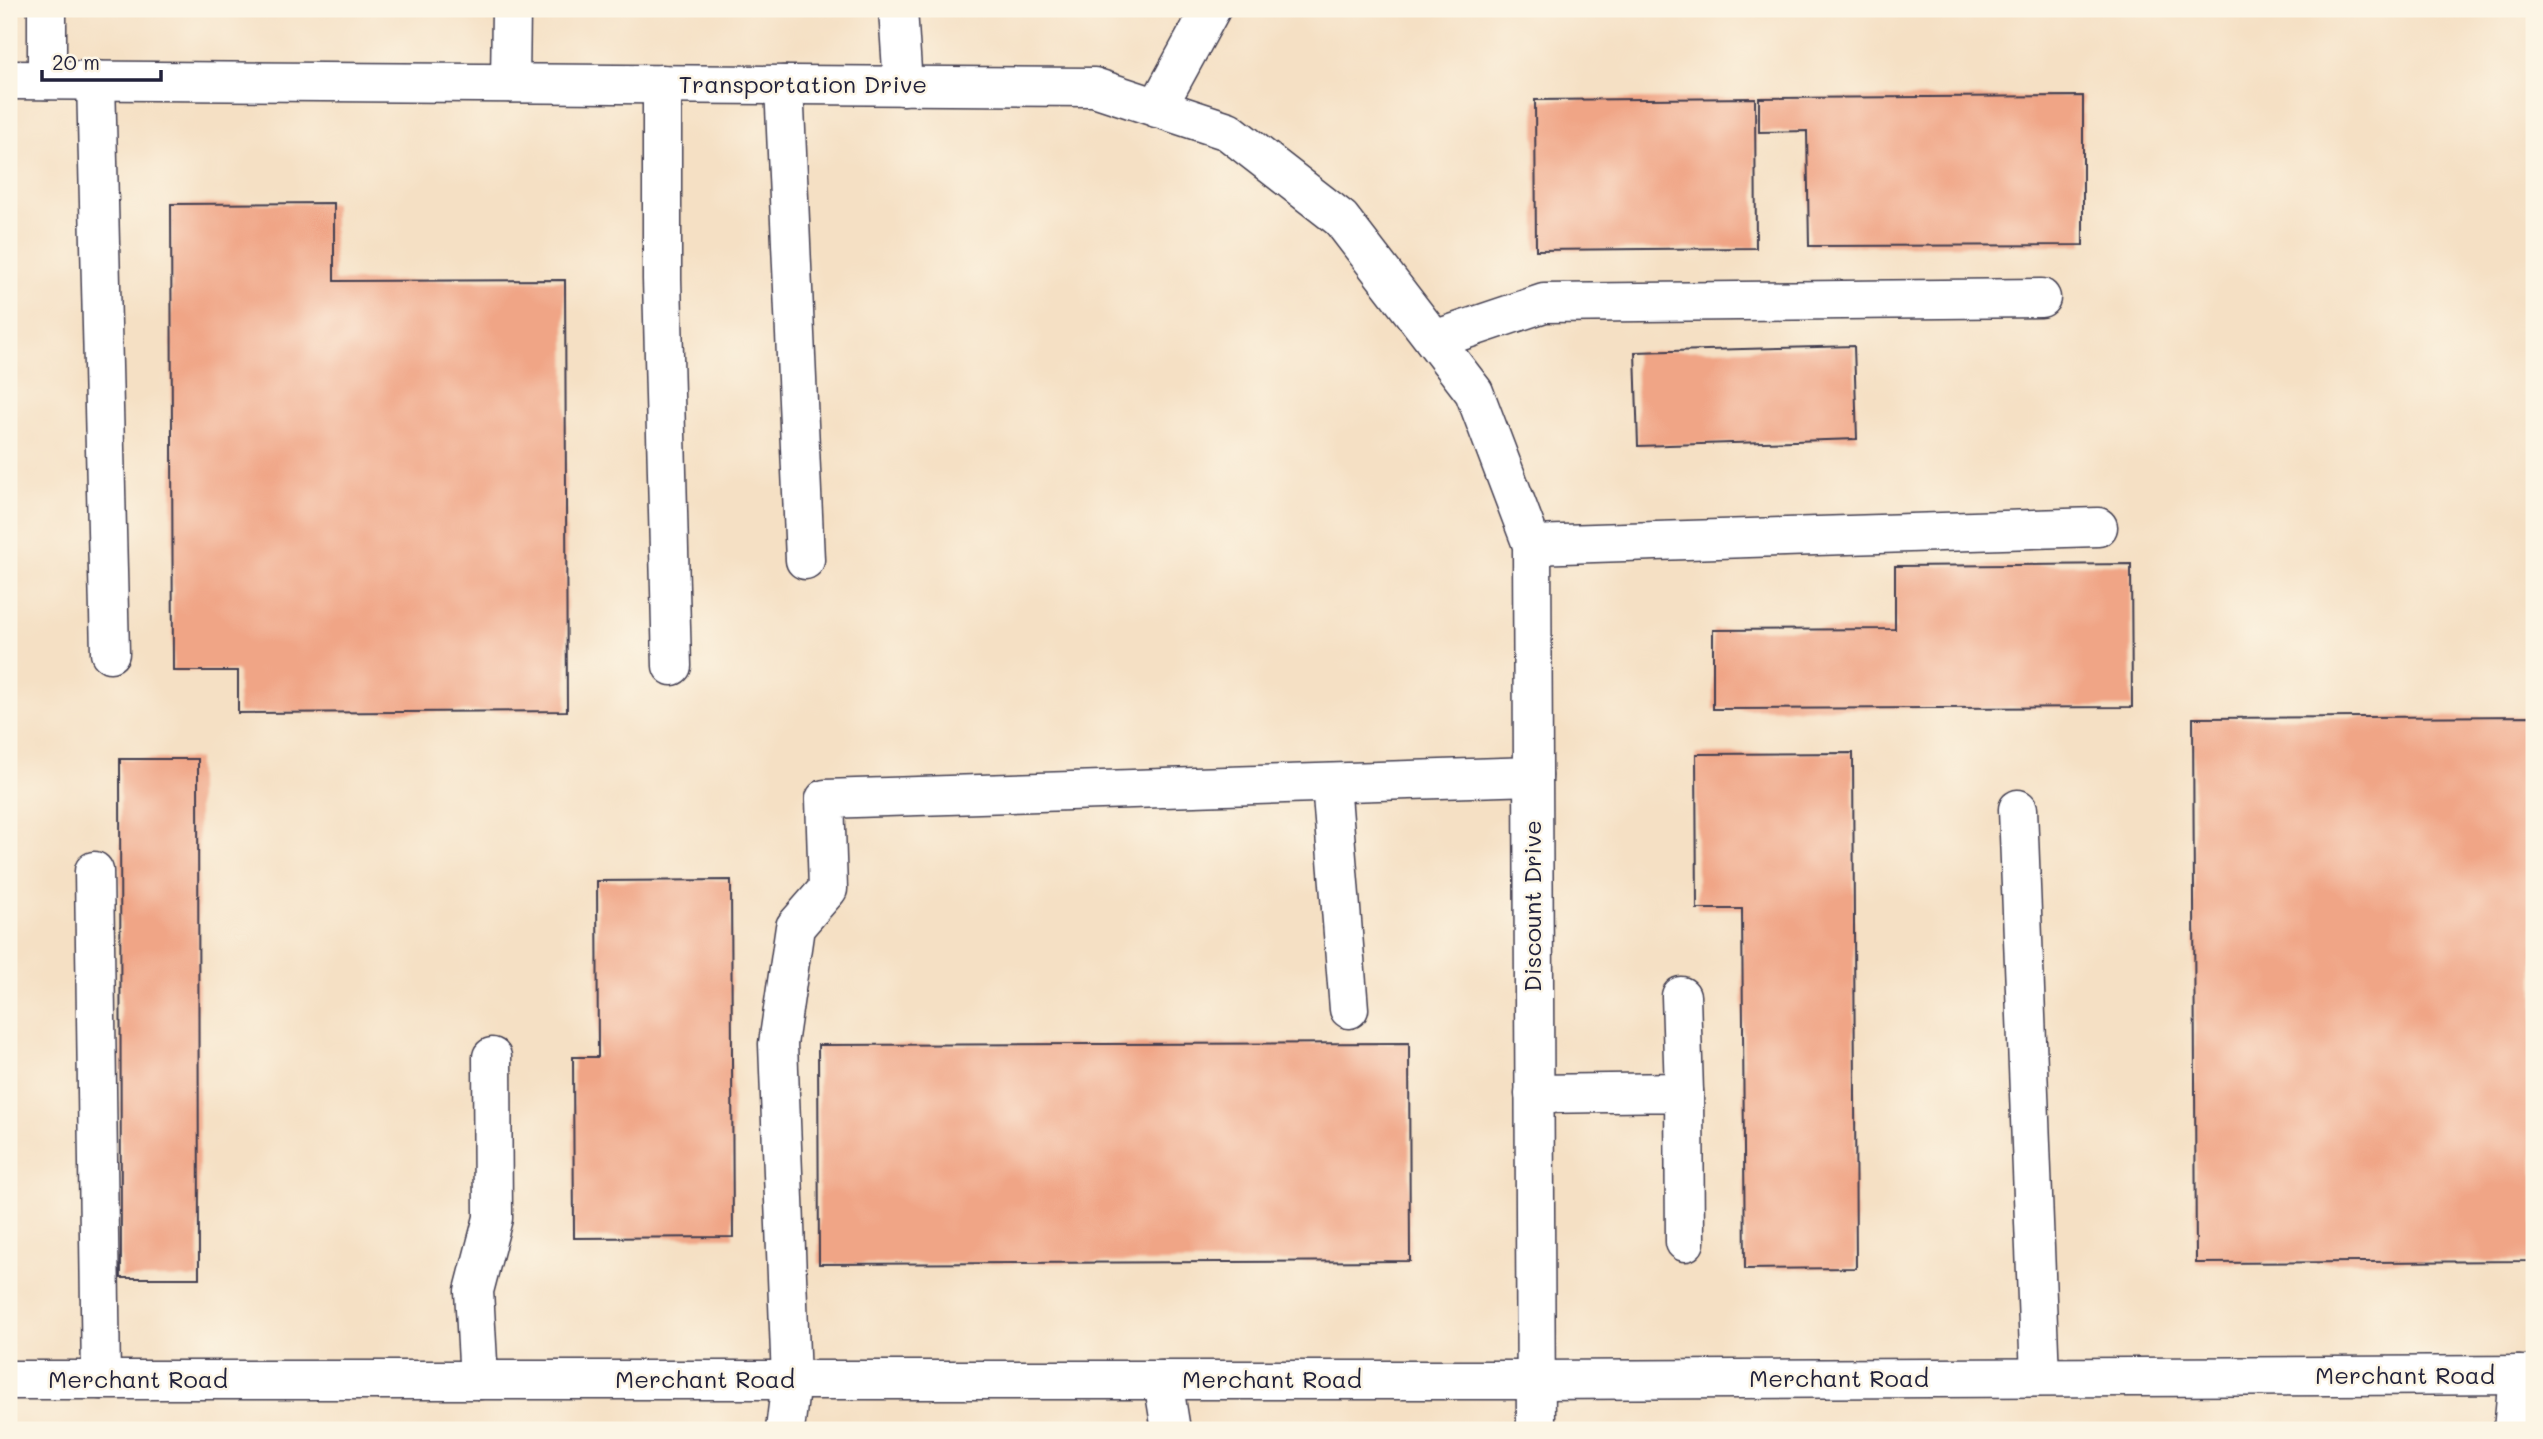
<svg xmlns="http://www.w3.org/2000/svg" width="2543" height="1439" font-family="Mali,sans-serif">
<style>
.building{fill:#f0a586}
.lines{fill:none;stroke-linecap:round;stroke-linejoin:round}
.minor-casing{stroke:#423e50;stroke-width:41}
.minor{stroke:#fff;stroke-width:38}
.labels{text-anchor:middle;stroke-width:5;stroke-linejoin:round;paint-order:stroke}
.street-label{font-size:24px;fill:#22223b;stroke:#fcf5e5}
</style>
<rect width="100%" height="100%" fill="#fcf5e5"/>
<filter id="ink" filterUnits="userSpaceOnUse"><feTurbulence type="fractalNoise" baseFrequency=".0143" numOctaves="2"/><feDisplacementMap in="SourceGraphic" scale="14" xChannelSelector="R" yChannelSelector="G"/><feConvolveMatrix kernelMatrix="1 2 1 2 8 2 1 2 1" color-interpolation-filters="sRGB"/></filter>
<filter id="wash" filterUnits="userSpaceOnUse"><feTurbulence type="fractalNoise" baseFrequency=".00686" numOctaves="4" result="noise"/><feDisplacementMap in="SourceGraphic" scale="28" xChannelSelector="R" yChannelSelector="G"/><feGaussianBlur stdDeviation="1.57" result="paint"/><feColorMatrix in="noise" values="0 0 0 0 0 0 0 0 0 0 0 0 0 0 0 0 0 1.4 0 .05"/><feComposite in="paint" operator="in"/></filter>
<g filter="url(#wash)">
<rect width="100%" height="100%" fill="#f5e0c4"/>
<g id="blocks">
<!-- building -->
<g class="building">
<path d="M2083 96V245L1809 246 1807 131 1759 132V98Z"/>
<path d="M1755 98 1756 248 1536 250 1535 100Z"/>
<path d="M334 203V281L565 280 567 711 238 713V671H173L171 204Z"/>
<path d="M1854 346 1857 439 1638 446 1635 352Z"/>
<path d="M2131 564 2132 707 1713 709V630L1895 629V566Z"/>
<path d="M2534 716V1261L2196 1263 2193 718Z"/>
<path d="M1853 753 1856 1268 1745 1269 1742 909H1697L1696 754Z"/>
<path d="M120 759H198L199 1278H121Z"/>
<path d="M731 880 733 1237 574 1238 573 1057H598L597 881Z"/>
<path d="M1409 1043 1410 1261 819 1264 818 1045Z"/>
</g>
</g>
</g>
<g filter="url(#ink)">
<use href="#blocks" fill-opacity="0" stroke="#423e50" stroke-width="2"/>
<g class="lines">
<!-- minor casing -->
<g class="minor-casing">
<g id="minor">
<path d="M47 9V80"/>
<path d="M898 9 903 86"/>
<path d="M9 80 1094 87 1228 131 1341 219 1474 392 1532 545 1536 1430"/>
<path d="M96 80 110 653"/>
<path d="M510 83 511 9"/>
<path d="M662 84V279L672 666"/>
<path d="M784 85 805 560"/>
<path d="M1157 108 1211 9"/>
<path d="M1434 340 1544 303 2041 298"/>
<path d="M1532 545 2098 527"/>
<path d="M1331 783 1349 1009"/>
<path d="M2018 809 2040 1377"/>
<path d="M94 871 101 1380"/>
<path d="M1681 996 1684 1092"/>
<path d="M1534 1094 1684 1092 1685 1242"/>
<path d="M9 1380H1535L2534 1375"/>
<path d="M479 1380 474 1291 493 1218 492 1057"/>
<path d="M1163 1380 1171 1430"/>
<path d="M785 1430 791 1380 778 1044 795 927 828 889 825 799 1533 776"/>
<path d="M2513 1430 2518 1375"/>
</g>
</g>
<!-- minor -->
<use href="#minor" class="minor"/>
</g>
</g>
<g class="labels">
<!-- street labels -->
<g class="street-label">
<text x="803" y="93">Transportation Drive</text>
<text transform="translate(1533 906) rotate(-90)" y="8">Discount Drive</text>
<text x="2405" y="1384">Merchant Road</text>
<text x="1839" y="1387">Merchant Road</text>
<text x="138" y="1388">Merchant Road</text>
<text x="705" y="1388">Merchant Road</text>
<text x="1272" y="1388">Merchant Road</text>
</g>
</g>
<!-- margin -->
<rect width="2543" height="1439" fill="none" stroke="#fcf5e5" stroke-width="35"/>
<!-- scale -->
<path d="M42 70v10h119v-10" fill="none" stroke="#22223b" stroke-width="3.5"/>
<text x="52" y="70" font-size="21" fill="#22223b" stroke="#fcf5e5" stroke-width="5" paint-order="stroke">20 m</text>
</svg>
